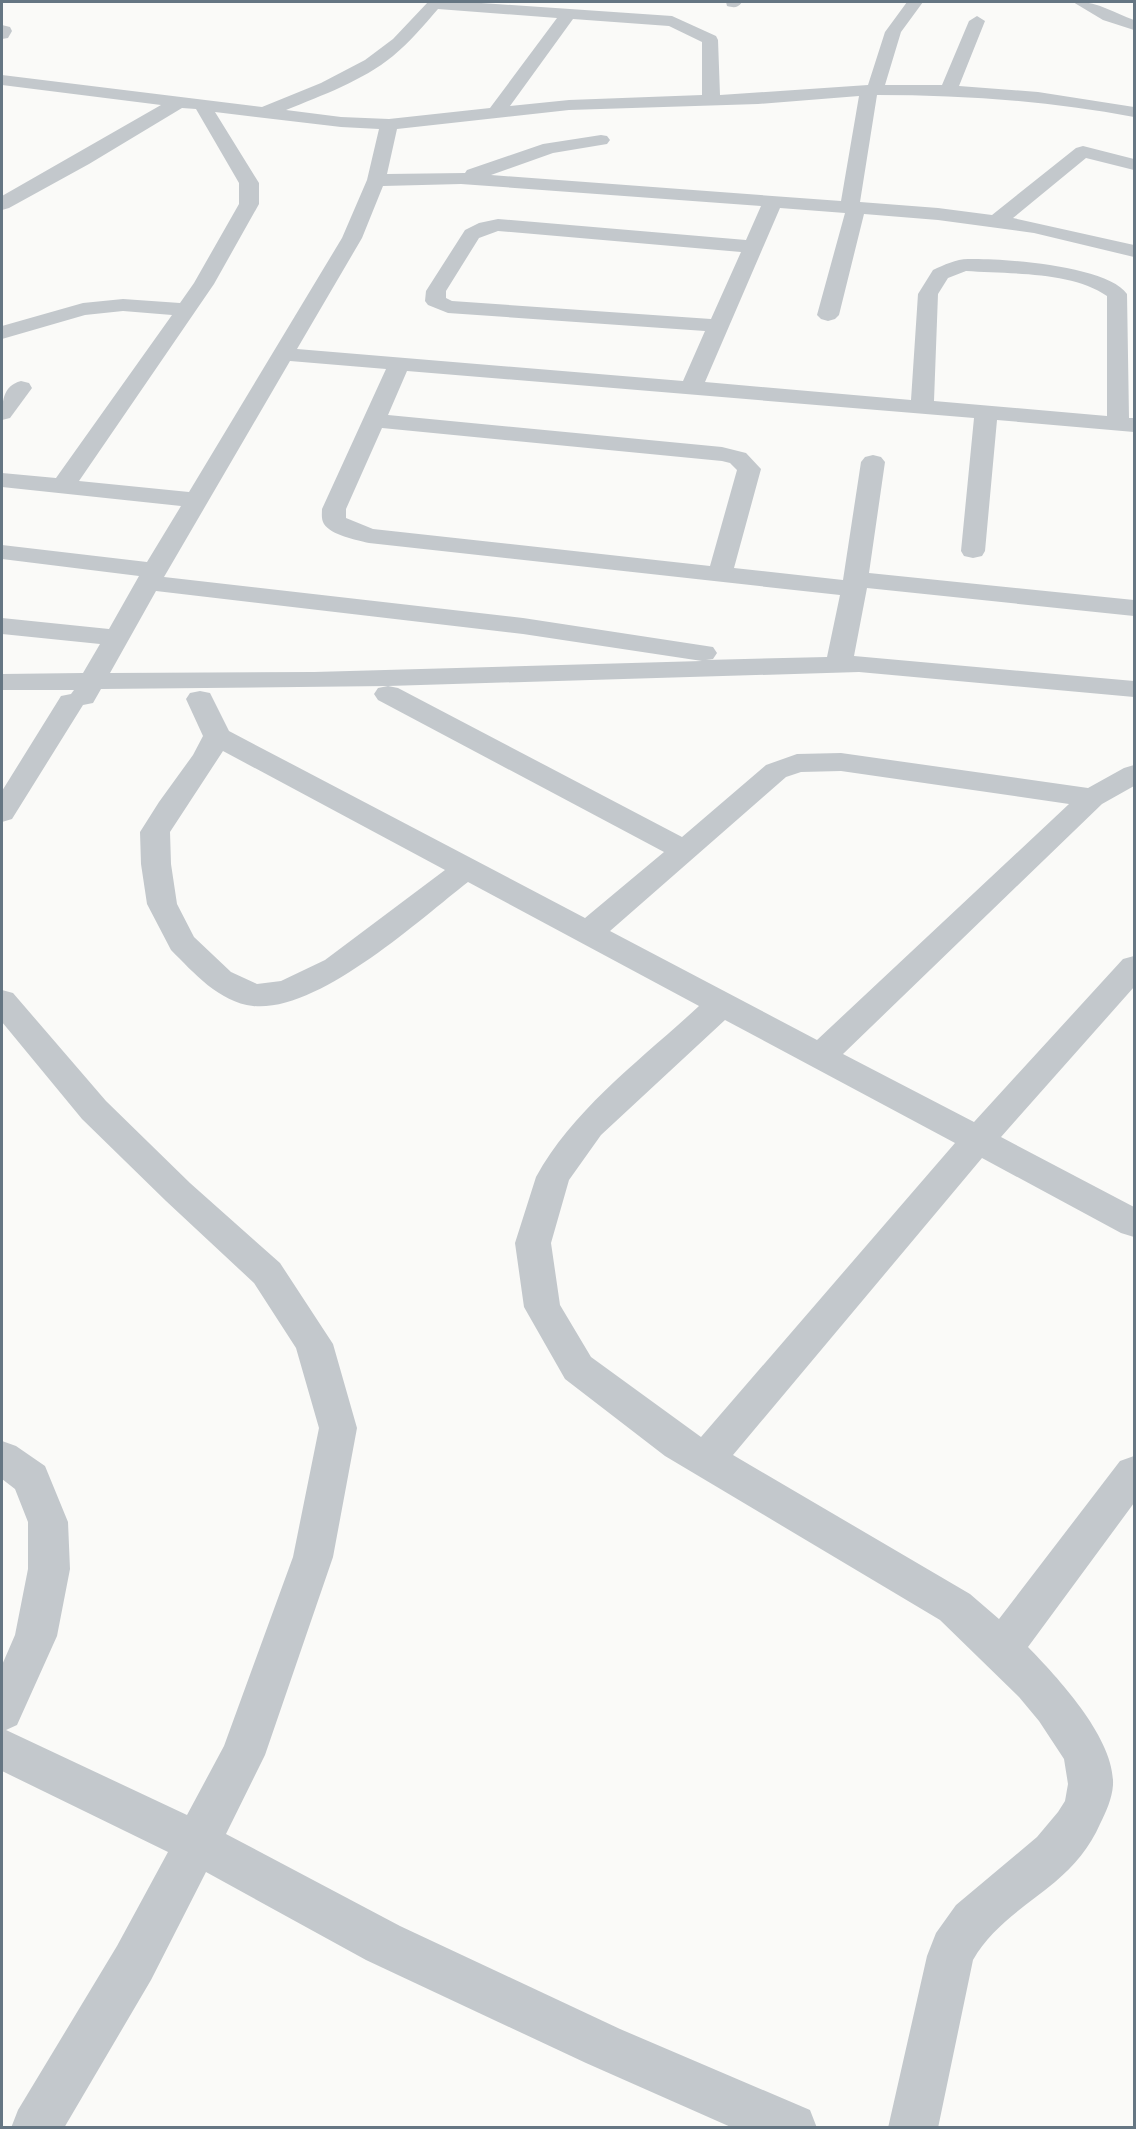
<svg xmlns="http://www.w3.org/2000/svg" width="1136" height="2129" font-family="Montserrat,sans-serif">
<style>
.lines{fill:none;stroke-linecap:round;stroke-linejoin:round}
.minor{fill:#c3c8cc;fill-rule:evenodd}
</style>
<rect width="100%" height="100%" fill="#fafaf8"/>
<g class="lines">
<!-- minor -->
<g class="minor">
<path d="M428 2H467L672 16 716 36 718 40 720 95 868 85 885 32 907 2H923L901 32 885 85H942L969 21 977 16 985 21 959 86 1038 92 1134 107V117C1049 101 964 95 877 95L860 202 938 208 992 215 1076 148 1083 146 1134 159V170L1086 158 1013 218 1134 245V257L1034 233 938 220 864 214 839 315 835 319 828 321 821 319 817 315 845 213 780 208 705 382 911 400 918 294 933 270C944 265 956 259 968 259 1002 258 1108 266 1127 294L1129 418H1134V432L997 420 985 551 982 556 973 558 964 556 961 551 974 418 407 371 388 415 722 447 746 453 761 469 734 568 843 580 861 462 865 457 873 455 881 457 885 462 869 573 1134 600V616L867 588 854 656 1134 681V697L859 672 388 686 398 688 682 837 766 765 797 754 841 753 1088 788 1124 768 1134 765V786L1102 804 843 1054 974 1122 1123 959 1134 956V987L1001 1137 1134 1207V1237L1121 1233 982 1158 733 1455 970 1594 999 1619 1120 1461 1134 1456V1503L1028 1647C1059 1679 1115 1739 1113 1785 1112 1799 1106 1812 1100 1824 1090 1847 1074 1866 1055 1882 1026 1906 992 1926 973 1960L938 2128H888L927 1956 936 1933 956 1905 1037 1837 1058 1812 1065 1801 1068 1784 1064 1759 1039 1721 1019 1697 940 1620 665 1456 565 1379 524 1307 515 1243 536 1177C574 1108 642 1059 699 1006L468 882C419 920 318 1013 253 1006 219 1002 194 973 171 950L147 904 141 864 140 832 159 802 193 755 203 736 186 699 190 693 200 691 210 693 229 731 585 918 664 852 378 700 374 694 378 688 388 686 101 689 93 703 83 705 12 819 2 822V791L61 696 71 694 74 690H2V674L83 673 100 644 2 634V618L109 629 139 576 2 559V545L147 562 181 506 2 487V473L56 478 172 315 123 311 85 315 2 339V326L83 303 123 299 180 303 194 283 239 204V183L196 109 182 108 89 164 9 208 2 210V196L161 105 2 85V75L262 107 321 83 365 60 393 39ZM438 9 557 18 490 108 389 119 341 117 286 110C323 95 362 81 393 56 410 42 424 25 438 9ZM573 19 669 26 702 42V95L569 100 510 106ZM859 96 841 201 491 175 553 153 607 144 610 140 607 136 601 135 543 144 467 170 465 173 387 174 397 129 569 110 758 104ZM215 112 341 127 379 129 367 180 342 238 189 492 79 481 214 284 259 204V183ZM461 184 761 206 746 240 498 219 479 223 465 230 426 291 425 301 428 305 448 313 705 331 683 381 297 349 362 238 383 186ZM498 231 741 252 711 319 452 301 446 298V291L479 238ZM966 271C1008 274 1072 271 1107 296V416L934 401 938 294 948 278ZM290 361 386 369 322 509C322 514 321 519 324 524 331 535 356 540 369 543L840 595 827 657 706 660 713 659 717 653 713 647 523 618 164 577ZM382 428 722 461 730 463 737 470 710 566 373 529 346 518V509ZM156 591 523 634 702 661 314 672 110 673ZM223 751 445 870 325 960 281 981 257 984 231 972 194 937 177 904 171 864 170 832ZM841 771 1069 804 817 1040 610 931 786 777 801 772ZM725 1020 955 1143 701 1437 591 1357 560 1305 551 1243 569 1180 601 1135Z"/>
<path d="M726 2H742C738 8 734 8 727 6Z"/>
<path d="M1073 2C1096 0 1113 13 1134 20V30L1103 20Z"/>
<path d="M2 25 10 27 12 31 8 38 2 39Z"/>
<path d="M21 381 29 383 32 388 10 418 2 420C2 403 2 386 21 381Z"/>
<path d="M2 990 13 993 106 1101 190 1183 280 1263 333 1344 357 1428 333 1557 265 1755 226 1834 400 1926 620 2029 810 2110 817 2128H733L586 2063 366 1960 206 1872 151 1980 64 2128H11L18 2110 117 1946 168 1852 2 1771V1665L15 1635 28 1569V1522L15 1489 2 1479V1441L16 1446 45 1466 68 1522 70 1569 57 1636 17 1725 6 1730 187 1815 224 1746 293 1557 319 1428 296 1348 254 1283 166 1201 82 1119 2 1022Z"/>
</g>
</g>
<!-- border -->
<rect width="1136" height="2129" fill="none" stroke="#657683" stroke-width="6"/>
</svg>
